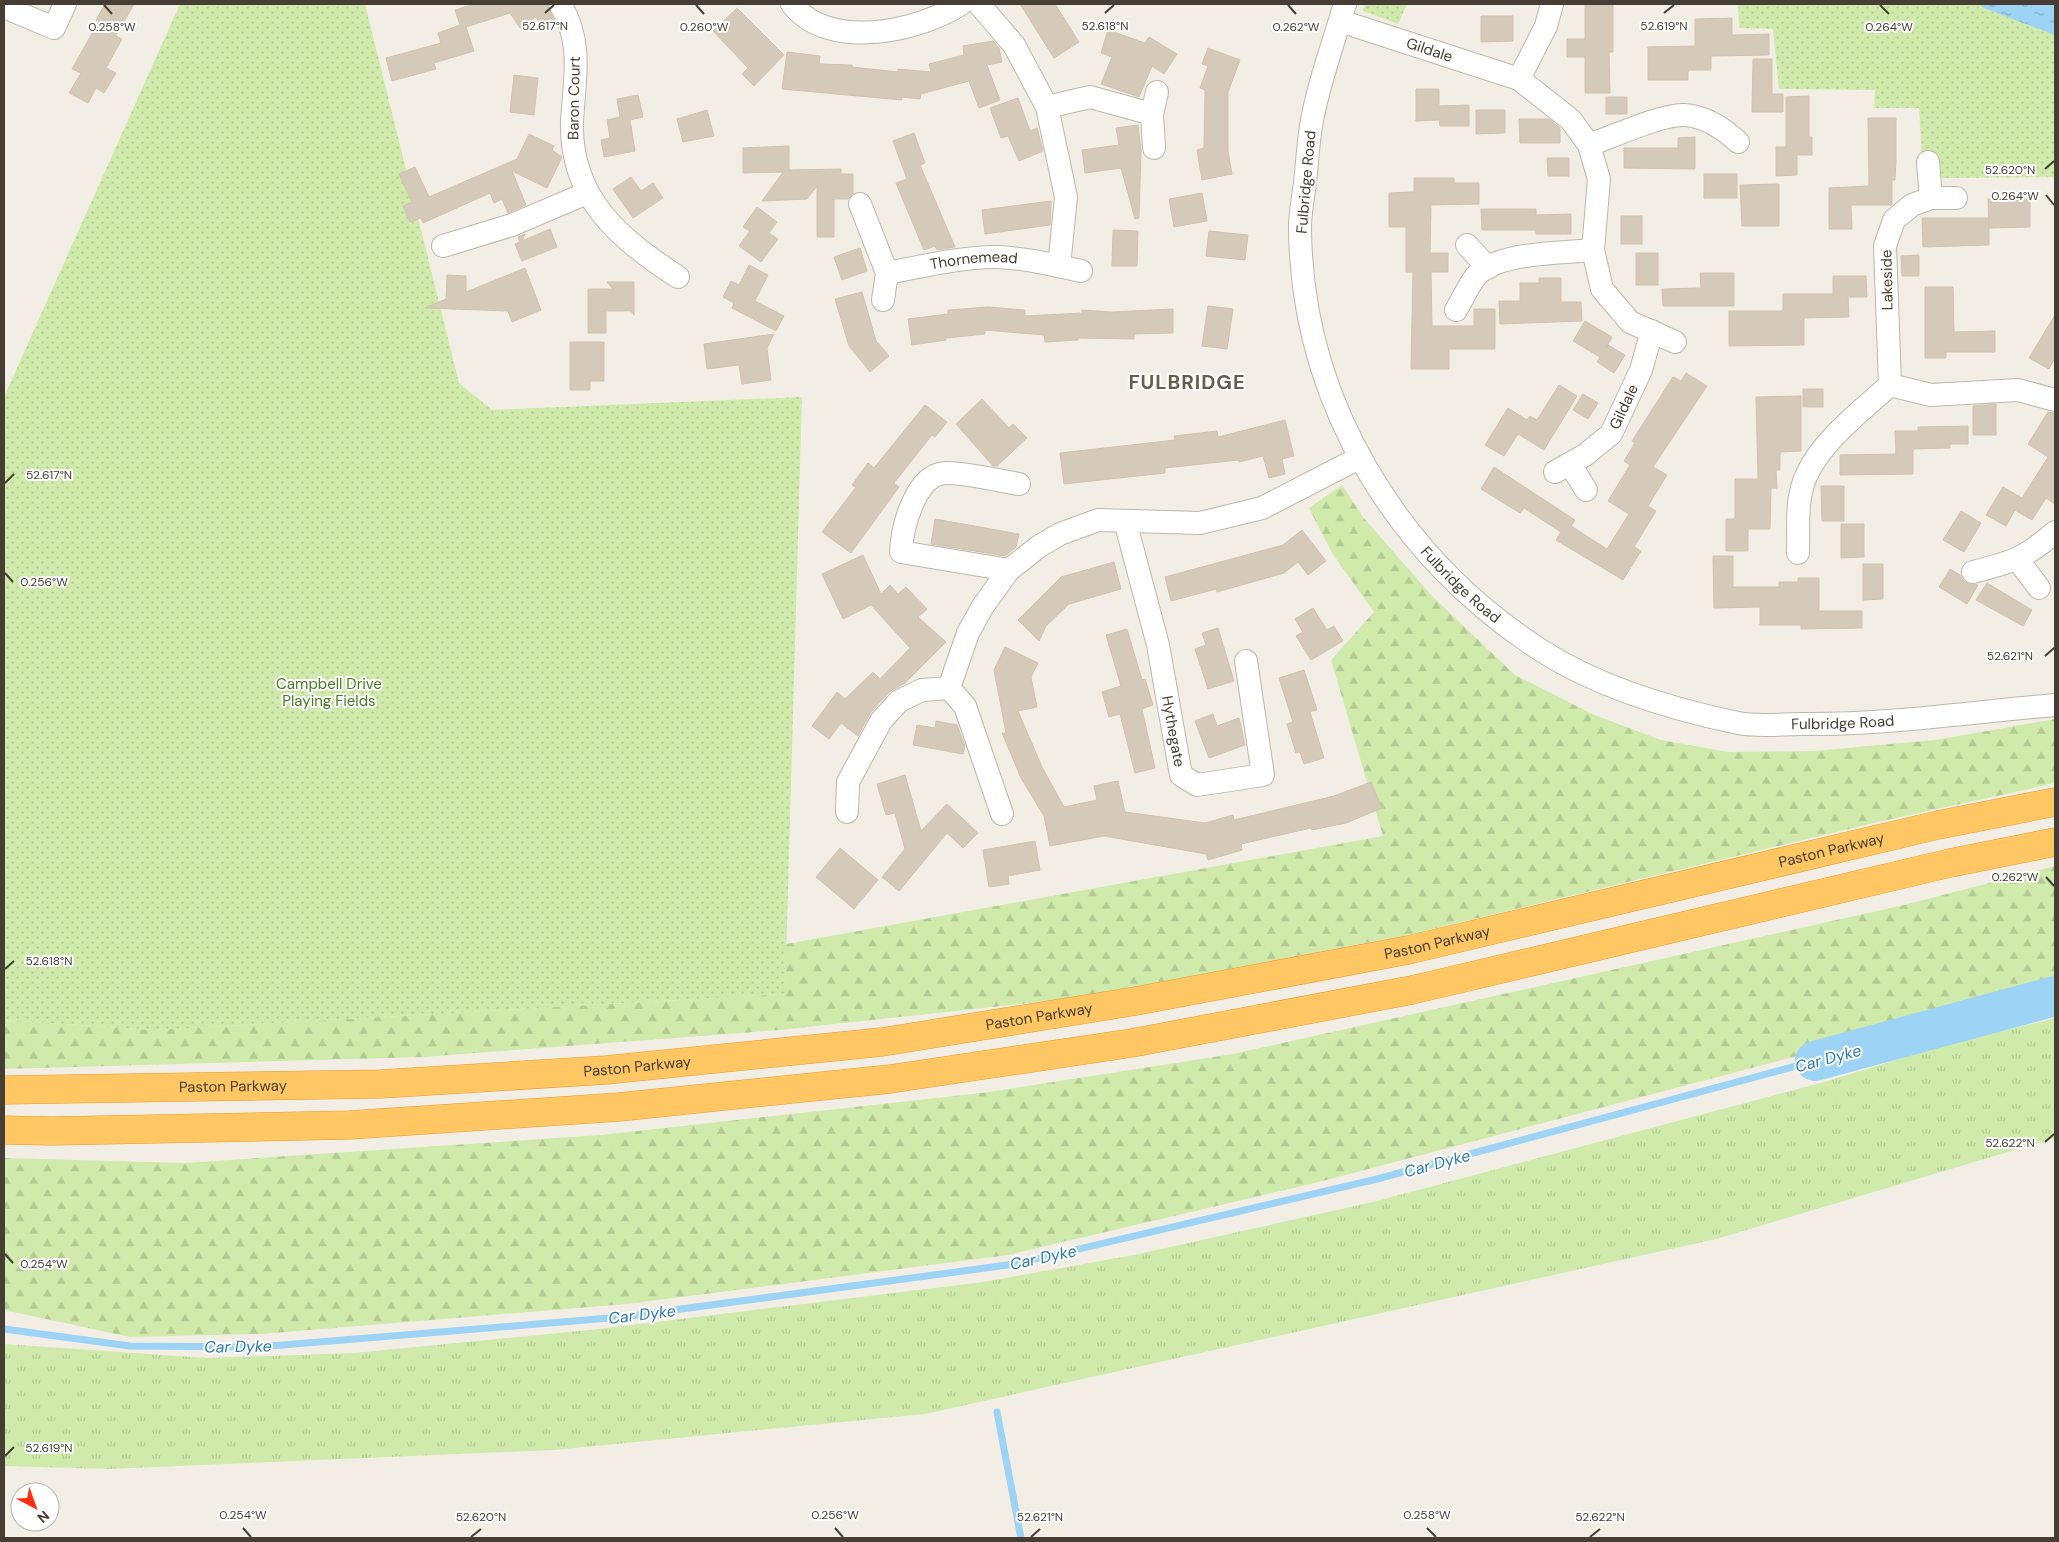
<svg xmlns="http://www.w3.org/2000/svg" width="2059" height="1542" font-family="'DM Sans',sans-serif">
<style>
.grass{fill:url(#grass-tufts)}
.forest{fill:url(#forest-firs)}
.park{fill:url(#park-dots)}
.water{fill:url(#water-ripples)}
.lines{fill:none;stroke-linecap:round;stroke-linejoin:round}
.stream{stroke:#9dd3f4;stroke-width:7}
.river{stroke:#9dd3f4;stroke-width:40}
.building{fill:#d5cab9;stroke:#d1c2ac}
.minor-casing{stroke:#bfb6a7;stroke-width:24}
.highway-casing{stroke:#e69d2c;stroke-width:29}
.minor{stroke:#fff;stroke-width:22}
.highway{stroke:#ffc764;stroke-width:28}
.ticks{fill:none;stroke:#463e34;stroke-width:2}
.labels{text-anchor:middle;stroke-width:4;stroke-linejoin:round;paint-order:stroke}
.street-label{font-size:15px;fill:#463e34;stroke:#fff}
.park-label{font-size:15px;fill:#477b24;stroke:#fff}
.water-label{font-size:16px;font-style:italic;fill:#2779af;stroke:#fff}
.district-label{font-size:20px;font-weight:bold;letter-spacing:1px;fill:#695c4b;stroke:#fff}
.ticks-label{font-size:12px;text-anchor:middle;fill:#463e34;stroke:#fff;stroke-width:4;stroke-linejoin:round;paint-order:stroke}
</style>
<defs>
<pattern id="grass-tufts" width="24" height="20" patternUnits="userSpaceOnUse" patternTransform="scale(1.25)"><rect width="24" height="20" fill="#cfeaab"/><path d="M3 7l-1-3M5 7V3M7 7l1-3M15 17l-1-3M17 17v-4M19 17l1-3" fill="none" stroke="#b3ca94"/></pattern>
<pattern id="forest-firs" width="22" height="20" patternUnits="userSpaceOnUse" patternTransform="scale(1.25)"><rect width="22" height="20" fill="#cfeaab"/><path d="M5 1l3.5 6h-7zM16 11l3.5 6h-7z" fill="#b3ca94"/></pattern>
<pattern id="park-dots" width="8" height="8" patternUnits="userSpaceOnUse" patternTransform="scale(1.25)"><rect width="8" height="8" fill="#cfeaab"/><path d="M2 2h.1M6 6h.1" fill="none" stroke="#b3ca94" stroke-width="1.8" stroke-linecap="round"/></pattern>
<pattern id="water-ripples" width="26" height="14" patternUnits="userSpaceOnUse" patternTransform="scale(1.25)"><rect width="26" height="14" fill="#9dd3f4"/><path d="M2 4q2-2 4 0t4 0M15 11q2-2 4 0t4 0" fill="none" stroke="#82adc6"/></pattern>
</defs>
<rect width="100%" height="100%" fill="#f3eee5"/>
<!-- grass -->
<path class="grass" d="M2055 1018V1138L1716 1239 925 1414 554 1450 108 1469 4 1466V1344L207 1358 354 1353 599 1329 983 1282 1134 1255 1373 1202 1824 1082 1942 1046Z"/>
<!-- forest -->
<g class="forest">
<path d="M1342 485 1363 517 1432 596 1515 675 1592 714 1661 740 1728 752 1814 751 1935 740 2055 719V783L1878 822 1412 934 1076 998 779 1030 423 1057 4 1069V1020L153 1030 785 994 786 944 1383 836 1331 660 1374 612 1332 553 1309 508Z"/>
<path d="M2055 866V988L1315 1183 1008 1255 627 1304 261 1334 130 1337 4 1310V1158L185 1163 601 1135 982 1093 1233 1054 1904 905Z"/>
</g>
<!-- park -->
<g class="park">
<path d="M180 4H365L459 383 492 410 802 397 785 994 153 1030 4 1020V397Z"/>
<path d="M1365 4H1407L1398 24 1363 11Z"/>
<path d="M1738 4H2055V177L1942 178 1936 160 1922 158 1919 108H1874L1875 90 1779 89 1773 29 1739 28Z"/>
</g>
<!-- water -->
<path class="water" d="M1979 4H2055V35L1984 8Z"/>
<g class="lines">
<!-- stream -->
<g class="stream">
<path d="M4 1329 130 1346 258 1347 622 1317 1015 1264 1377 1179 1815 1061"/>
<path d="M997 1412 1021 1538"/>
</g>
<!-- river -->
<path class="river" d="M1815 1061 2055 996"/>
</g>
<!-- building -->
<g class="building">
<path d="M105 4H134L116 36 122 39 106 68 116 73 104 93 96 88 88 103 69 93 81 73 72 69 99 21 96 20Z"/>
<path d="M475 4H547L555 23 544 30 536 17 520 28 510 13 466 27 474 51 434 63 436 69 392 81 386 58 441 43 438 33 460 25 455 10Z"/>
<path d="M1020 4H1055L1079 42 1054 58Z"/>
<path d="M1585 4H1613V52H1609L1610 93H1585V57H1567V39H1585Z"/>
<path d="M737 8 784 55 754 86 742 74 748 68 713 31Z"/>
<path d="M1481 16H1513V41L1481 42Z"/>
<path d="M1732 18V35L1769 34V55L1711 56V70H1688V80H1648V47L1695 46V19Z"/>
<path d="M1108 30 1145 43 1149 37 1177 54 1164 74 1152 66 1139 97 1101 84 1112 57 1101 53Z"/>
<path d="M993 41 999 48 1002 62 987 65 1000 100 979 108 969 81 921 94 920 99 901 97 902 100 782 89 787 52 820 56 819 64 852 65V67L898 72V69L931 72 929 64 964 55 963 46Z"/>
<path d="M1208 48 1240 60 1228 92V151L1232 174 1202 180 1197 150 1204 148 1205 90 1200 88 1208 66 1202 64Z"/>
<path d="M1753 59H1772V94H1783V112H1752Z"/>
<path d="M514 75 538 78 534 115 510 112Z"/>
<path d="M1416 89H1439V106L1469 105V126H1440L1439 120 1416 121Z"/>
<path d="M638 95 643 117 630 120 635 151 604 157 601 140 610 138 607 120 620 117 617 99Z"/>
<path d="M1809 96V137H1812V155H1797V175L1776 176V147H1786V97Z"/>
<rect x="1606" y="97" width="21" height="17"/>
<path d="M1018 98 1030 131 1037 128 1043 151 1019 161 1008 136 1001 138 990 108Z"/>
<path d="M707 110 714 136 683 142 677 119Z"/>
<path d="M1476 110H1505V133L1476 134Z"/>
<path d="M1868 118H1896V160L1895 180H1892V205H1851L1852 229H1829V188L1869 186Z"/>
<path d="M1519 119H1549L1560 128V143H1520Z"/>
<path d="M1138 125 1141 150 1139 218 1135 219 1121 168 1085 173 1082 150 1119 145 1116 128Z"/>
<path d="M914 133 925 163 920 165 955 247 937 250 935 246 924 250 896 183 907 179 893 141Z"/>
<path d="M529 134 554 146 552 150 562 157 547 188 512 171 526 205 508 213 502 199 494 203 490 193 423 223 421 218 410 222 403 206 412 202 399 174 415 167 429 197 517 159Z"/>
<path d="M1695 137V169L1624 168V148H1678V138Z"/>
<path d="M789 146V170L841 169V174H853V193L848 199H834V237H817V186L807 199 762 201 783 172 743 173V148Z"/>
<path d="M1547 158H1569V176H1548Z"/>
<rect x="1704" y="174" width="33" height="24"/>
<path d="M631 177 641 191 653 183 663 198 633 218 613 189Z"/>
<path d="M1414 178H1454V183H1479V204L1431 205 1430 253H1448V272H1431L1432 326H1474V309H1495V349H1449V369H1411L1413 272H1406V227H1389V193L1414 192Z"/>
<path d="M1779 184V226H1742L1740 185Z"/>
<path d="M1202 193 1207 221 1174 227 1169 199Z"/>
<path d="M1988 199H2030V227L1989 228Z"/>
<path d="M1051 201 1050 225 985 234 982 210Z"/>
<path d="M757 207 777 222 769 233 778 239 761 262 739 246 750 231 743 227Z"/>
<path d="M1481 209H1536V215L1571 214V234H1536V230H1482Z"/>
<rect x="1621" y="216" width="21" height="28"/>
<path d="M1922 218H1989V245L1923 247Z"/>
<path d="M550 229 557 247 522 261 515 244 520 242 518 237 525 234 522 241Z"/>
<path d="M1113 230 1138 231 1137 266H1112Z"/>
<path d="M1209 231 1248 235 1245 260 1206 256Z"/>
<path d="M860 248 867 271 842 280 834 257Z"/>
<rect x="1636" y="253" width="22" height="32"/>
<path d="M1919 255V276H1902L1901 256Z"/>
<path d="M749 265 768 275 755 301 784 316 776 331 732 308 734 303 723 297 731 281 739 285Z"/>
<path d="M525 268 541 310 512 322 508 311 425 308 446 299 447 275 466 276V292Z"/>
<path d="M1700 273H1734V306H1663L1662 289 1701 288Z"/>
<path d="M1833 276H1866L1867 297H1848L1849 317 1804 318V345L1729 346V311H1783V294H1833Z"/>
<path d="M1539 278H1561V302H1581L1582 321 1500 324 1499 301H1520V283H1539Z"/>
<path d="M607 282H634V315L631 311H606V333H588V289H613Z"/>
<path d="M1925 287H1953L1954 332 1995 331V352H1946V358H1925Z"/>
<path d="M862 292 876 341 889 356 870 372 849 346 835 299Z"/>
<path d="M1208 306 1233 309 1227 349 1202 346Z"/>
<path d="M988 307 1025 310V316L1082 313V310L1113 312 1173 309V333L1134 334V339L1078 338V340L1045 342 1044 335 985 330V334L946 338V340L912 345 908 319 948 314V310Z"/>
<path d="M2055 315V358L2049 369 2029 358Z"/>
<path d="M1585 321 1612 337 1606 348 1608 345 1625 355 1614 373 1597 362 1600 357 1573 341Z"/>
<path d="M774 334 767 348 771 380 742 384 739 365 707 369 704 344Z"/>
<path d="M570 342H604V381H590V390H570Z"/>
<path d="M1686 373 1707 386 1653 467 1667 475 1648 506 1656 511 1634 547 1641 551 1623 580 1556 540 1561 532 1524 508 1520 513 1481 489 1494 467 1575 520 1571 526 1607 549 1629 514 1608 501 1630 465 1624 461 1635 443 1632 441 1673 377 1681 381Z"/>
<path d="M1559 385 1577 396 1544 450 1518 434 1504 456 1485 445 1508 408 1527 420 1530 416 1537 420Z"/>
<rect x="1803" y="389" width="20" height="18"/>
<path d="M1583 394 1598 403 1588 419 1573 410Z"/>
<path d="M1801 396V451L1780 452V470H1776L1777 488H1771L1770 529H1748V551H1726V519H1735V479H1758L1756 397Z"/>
<path d="M982 399 1009 428 1013 424 1027 438 997 466H993L956 424Z"/>
<path d="M1996 404V435H1973V406Z"/>
<path d="M925 405 947 422 935 437 932 435 894 483 899 487 851 553 822 532 856 487 852 485 868 463 874 468Z"/>
<path d="M2048 412 2055 413V504L2046 498 2032 520 2015 510 2006 526 1986 515 2003 487 2022 498 2048 457 2028 444Z"/>
<path d="M1285 420 1294 456 1282 459 1285 474 1269 478 1263 456 1239 462 1238 460 1165 468V473L1064 484 1060 453 1175 440 1174 436 1217 431 1218 437Z"/>
<path d="M1968 426V444H1950V448L1913 449V474L1840 475V455L1896 454 1895 431H1918V427Z"/>
<path d="M1821 486H1844V521H1822Z"/>
<path d="M1961 511 1981 523 1964 552 1943 540Z"/>
<path d="M935 519 1019 534 1016 547 1005 556 931 544Z"/>
<path d="M1841 524H1864V557L1841 558Z"/>
<path d="M1302 530 1326 561 1308 575 1298 562 1284 573 1217 592 1216 589 1171 601 1165 577 1283 545Z"/>
<path d="M863 555 881 594 890 585 898 594 906 587 927 609 918 617 946 642 905 683 889 692 871 712 858 736 841 723 829 739 812 726 837 692 845 699 873 672 880 679 910 648 871 605 843 619 822 574Z"/>
<path d="M1713 556H1733V587H1779V582H1798V578H1819V611H1862V628L1801 629V625H1760V607L1714 608Z"/>
<path d="M1114 562 1121 589 1069 604 1046 626 1039 641 1018 620 1061 577Z"/>
<path d="M1863 564H1883V599L1863 600Z"/>
<path d="M1950 569 1960 575 1964 582 1978 585 1967 604 1939 587Z"/>
<path d="M1987 583 2032 610 2023 626 1976 600Z"/>
<path d="M1313 608 1327 630 1334 626 1343 641 1311 660 1296 636 1303 632 1295 619Z"/>
<path d="M1218 628 1234 681 1208 689 1195 649 1206 645 1202 633Z"/>
<path d="M1127 629 1142 680 1145 679 1153 705 1142 709 1155 768 1135 773 1120 714 1109 717 1102 692 1121 686 1106 635Z"/>
<path d="M1005 647 1038 663 1031 677 1037 707 1018 711 1042 767 1064 807 1097 800 1094 786 1118 781 1125 812 1205 823 1233 815 1234 820 1334 796 1371 782 1382 808 1346 823 1312 830 1311 828 1241 844 1242 850 1208 860 1206 854 1104 836 1050 846 1044 816 1021 778 1002 733H1006L994 670Z"/>
<path d="M1304 670 1317 710 1310 712 1324 758 1304 764 1300 752 1296 753 1287 724 1293 722 1279 678Z"/>
<path d="M1213 714 1217 726 1239 718 1245 745 1209 758 1195 721Z"/>
<path d="M936 721 957 725 965 746 963 754 913 745 917 725 935 728Z"/>
<path d="M905 775 921 831 947 804 978 833 963 848 947 833 899 891 882 877 905 849 895 813 886 815 877 784Z"/>
<path d="M1035 841 1040 870 1008 876 1009 884 989 887 983 850Z"/>
<path d="M840 848 878 880 854 909 816 877Z"/>
</g>
<g class="lines">
<!-- minor casing -->
<g class="minor-casing">
<g id="minor">
<path d="M560 4C584 43 574 81 572 122 570 199 620 239 678 277"/>
<path d="M792 4C828 51 918 32 961 4"/>
<path d="M979 4 1014 45 1047 107 1066 197 1059 266"/>
<path id="s1" d="M1345 4C1334 41 1317 88 1311 126 1308 145 1307 164 1305 183 1303 198 1300 213 1300 227 1301 401 1397 558 1542 651 1600 688 1671 709 1738 723 1758 727 1781 724 1802 724 1886 725 1971 712 2055 705"/>
<path d="M4 7 54 28 65 4"/>
<path id="s2" d="M1340 21 1519 79 1571 120 1589 145 1599 179 1593 250 1602 289 1630 322 1675 342"/>
<path d="M1519 79 1546 26 1552 4"/>
<path d="M1047 107 1090 97 1152 114"/>
<path d="M1589 145C1612 137 1662 114 1684 115 1705 116 1724 129 1738 142"/>
<path d="M1154 148 1152 114 1157 92"/>
<path d="M1928 162 1931 198"/>
<path d="M860 204 887 273 883 300"/>
<path d="M1467 245 1488 268"/>
<path d="M443 246 512 225 587 193"/>
<path id="s3" d="M887 273C919 267 966 256 997 257 1026 258 1053 265 1081 271"/>
<path d="M1456 310C1463 299 1468 286 1476 276 1496 252 1563 253 1593 250"/>
<path d="M1890 385 1885 246 1894 220 1912 205 1931 198H1956"/>
<path d="M1570 464 1586 490"/>
<path id="s4" d="M1555 472 1585 455 1611 434 1641 370 1652 331"/>
<path id="s5" d="M1125 521 1158 645 1181 775 1197 785 1263 775 1246 661"/>
<path d="M1798 553C1799 533 1796 508 1802 488 1812 448 1860 412 1890 385L1931 395 2018 390 2055 400"/>
<path d="M2018 560 2039 588"/>
<path d="M1009 570 901 552C902 528 915 475 945 473 963 472 1000 481 1019 484"/>
<path d="M1973 572C2012 562 2024 559 2055 532"/>
<path d="M847 812 848 782 881 721 899 701 922 690 949 688"/>
<path d="M1002 814 965 706 949 688 968 633 983 606 1009 570 1038 547 1060 534 1098 520 1200 523 1262 508 1359 458"/>
</g>
</g>
<!-- highway casing -->
<g class="highway-casing">
<g id="highway">
<path id="s6" d="M4 1090 381 1084 606 1070 882 1042 1136 1001 1408 950 1938 825 2055 802"/>
<path d="M4 1130 52 1131 350 1125 619 1107 890 1079 1132 1043 1412 990 1950 863 2055 842"/>
</g>
</g>
<!-- minor -->
<use href="#minor" class="minor"/>
<!-- highway -->
<use href="#highway" class="highway"/>
</g>
<!-- ticks -->
<path class="ticks" d="M104 5 112 14M696 5 704 14M1288 5 1296 14M1880 5 1889 14M545 13 554 5M1105 13 1114 5M1664 13 1674 5M2045 169 2054 161M2046 195 2054 205M5 483 14 474M5 573 13 582M2045 656 2054 648M2046 877 2054 886M5 969 14 961M2045 1142 2054 1134M5 1254 13 1263M5 1456 14 1447M243 1528 251 1537M835 1528 843 1537M1427 1528 1436 1537M471 1537 481 1529M1031 1537 1040 1529M1590 1537 1600 1529"/>
<g class="labels">
<!-- street labels -->
<g class="street-label">
<text dy="5" stroke="none"><textPath href="#s2" startOffset="94">Gildale</textPath></text>
<text transform="translate(574 98) rotate(-89)" y="5">Baron Court</text>
<text transform="translate(1306 182) rotate(-85)" y="5">Fulbridge Road</text>
<text dy="5" stroke="none"><textPath href="#s3" startOffset="88">Thornemead</textPath></text>
<text transform="translate(1887 280) rotate(-91)" y="5">Lakeside</text>
<text dy="5" stroke="none"><textPath href="#s4" startOffset="98">Gildale</textPath></text>
<text dy="5" stroke="none"><textPath href="#s1" startOffset="632">Fulbridge Road</textPath></text>
<text dy="5" stroke="none"><textPath href="#s1" startOffset="1052">Fulbridge Road</textPath></text>
<text dy="5" stroke="none"><textPath href="#s5" startOffset="216">Hythegate</textPath></text>
<text dy="5" stroke="none"><textPath href="#s6" startOffset="1849">Paston Parkway</textPath></text>
<text dy="5" stroke="none"><textPath href="#s6" startOffset="1444">Paston Parkway</textPath></text>
<text dy="5" stroke="none"><textPath href="#s6" startOffset="1039">Paston Parkway</textPath></text>
<text dy="5" stroke="none"><textPath href="#s6" startOffset="634">Paston Parkway</textPath></text>
<text dy="5" stroke="none"><textPath href="#s6" startOffset="229">Paston Parkway</textPath></text>
</g>
<!-- park labels -->
<g class="park-label">
<text x="329" y="689">Campbell Drive<tspan x="329" dy="17">Playing Fields</tspan></text>
</g>
<!-- water labels -->
<g class="water-label">
<text transform="translate(1828 1058) rotate(-15)" y="6">Car Dyke</text>
<text transform="translate(1437 1163) rotate(-15)" y="6">Car Dyke</text>
<text transform="translate(1043 1257) rotate(-12)" y="6">Car Dyke</text>
<text transform="translate(642 1314) rotate(-7)" y="6">Car Dyke</text>
<text transform="translate(238 1346) rotate(-1)" y="6">Car Dyke</text>
</g>
<!-- district labels -->
<g class="district-label">
<text x="1187" y="389">FULBRIDGE</text>
</g>
</g>
<g class="ticks-label">
<text x="545" y="30">52.617°N</text>
<text x="1105" y="30">52.618°N</text>
<text x="1664" y="30">52.619°N</text>
<text x="112" y="31">0.258°W</text>
<text x="704" y="31">0.260°W</text>
<text x="1296" y="31">0.262°W</text>
<text x="1889" y="31">0.264°W</text>
<text x="2010" y="174">52.620°N</text>
<text x="2015" y="200">0.264°W</text>
<text x="49" y="479">52.617°N</text>
<text x="44" y="586">0.256°W</text>
<text x="2010" y="660">52.621°N</text>
<text x="2015" y="881">0.262°W</text>
<text x="49" y="965">52.618°N</text>
<text x="2010" y="1147">52.622°N</text>
<text x="44" y="1268">0.254°W</text>
<text x="49" y="1452">52.619°N</text>
<text x="243" y="1519">0.254°W</text>
<text x="835" y="1519">0.256°W</text>
<text x="1427" y="1519">0.258°W</text>
<text x="481" y="1521">52.620°N</text>
<text x="1040" y="1521">52.621°N</text>
<text x="1600" y="1521">52.622°N</text>
</g>
<!-- border -->
<rect width="2059" height="1542" fill="none" stroke="#463e34" stroke-width="10"/>
<!-- north arrow -->
<g transform="translate(35 1507) rotate(139)"><circle r="24" fill="#ffffff" stroke="#b5b2ae"/>
<path d="M0-4L9 19L0 12L-9 19Z" fill="#ff2e10"/>
<text y="-8" font-size="14" font-weight="bold" text-anchor="middle" fill="#463e34">N</text>
</g>
</svg>
